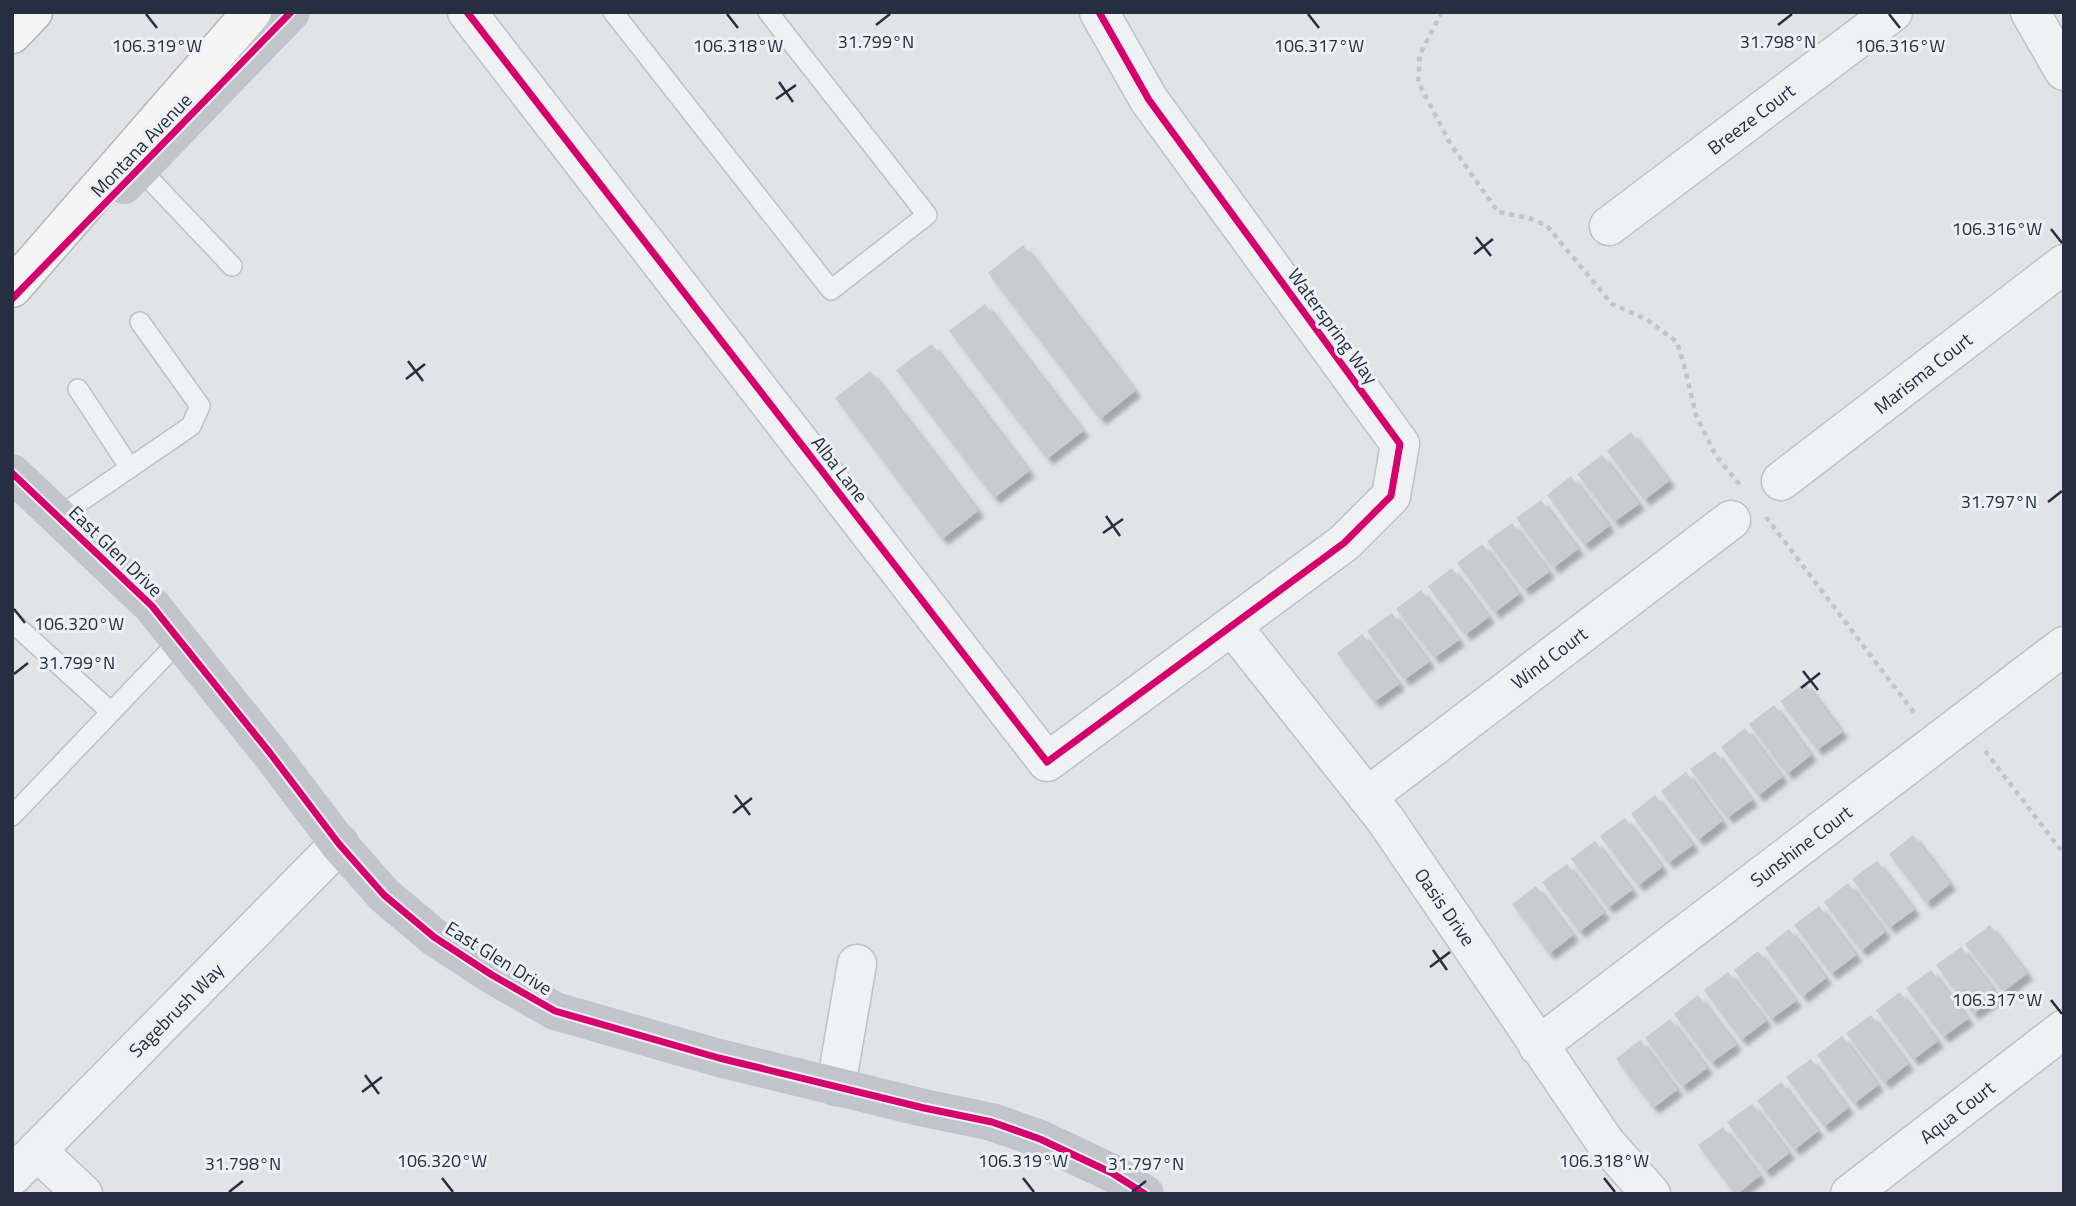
<svg xmlns="http://www.w3.org/2000/svg" width="2076" height="1206" font-family="'Titillium Web',sans-serif">
<style>
.building{fill:#c9cbce;filter:url(#shadow)}
.lines{fill:none;stroke-linecap:round;stroke-linejoin:round}
.lane-casing{stroke:#bfc1c4;stroke-width:22}
.street-casing{stroke:#bfc1c4;stroke-width:41}
.highway-casing{stroke:#b3b6bb;stroke-width:41}
.path{stroke:#c2c4c9;stroke-width:4.5;stroke-dasharray:5 5;stroke-linecap:butt}
.lane{stroke:#f0f1f3;stroke-width:19}
.street{stroke:#f0f1f3;stroke-width:38}
.secondary{stroke:#c1c4c9;stroke-width:38}
.highway{stroke:#f5f5f6;stroke-width:38}
.cycleway-casing{stroke:#edf1f6;stroke-width:11}
.cycleway{stroke:#d6006c;stroke-width:7}
.ticks{fill:none;stroke:#252f41;stroke-width:2.5}
.labels{text-anchor:middle;stroke-width:6;stroke-linejoin:round;paint-order:stroke}
.street-label{font-size:19px;fill:#252f41;stroke:#edf1f6}
.ticks-label{font-size:18px;text-anchor:middle;fill:#252f41;stroke:#edf1f6;stroke-width:6;stroke-linejoin:round;paint-order:stroke}
</style>
<defs>
<filter id="shadow"><feDropShadow dx="6" dy="6" stdDeviation="2" flood-color="#0004"/></filter>
</defs>
<rect width="100%" height="100%" fill="#e1e3e6"/>
<!-- building -->
<g class="building">
<path d="M1023 245 1135 391 1100 419 988 273Z"/>
<path d="M985 304 1083 431 1047 459 949 331Z"/>
<path d="M932 344 1029 471 994 498 896 370Z"/>
<path d="M870 371 978 511 942 539 835 398Z"/>
<path d="M1631 432 1669 481 1644 500 1607 451Z"/>
<path d="M1602 455 1639 504 1614 522 1577 474Z"/>
<path d="M1571 476 1609 526 1584 545 1547 495Z"/>
<path d="M1541 500 1578 549 1553 568 1516 518Z"/>
<path d="M1512 523 1549 572 1524 590 1487 541Z"/>
<path d="M1482 544 1519 594 1494 613 1457 563Z"/>
<path d="M1452 568 1489 617 1465 635 1428 586Z"/>
<path d="M1421 590 1459 640 1434 658 1396 609Z"/>
<path d="M1392 613 1429 662 1404 680 1367 631Z"/>
<path d="M1362 634 1399 684 1374 702 1337 653Z"/>
<path d="M1805 683 1842 732 1817 750 1780 701Z"/>
<path d="M1774 705 1811 755 1787 774 1749 724Z"/>
<path d="M1745 728 1782 777 1758 796 1721 747Z"/>
<path d="M1715 751 1752 800 1727 818 1690 769Z"/>
<path d="M1686 772 1722 821 1698 840 1661 791Z"/>
<path d="M1655 795 1693 845 1668 863 1631 814Z"/>
<path d="M1625 818 1662 867 1638 886 1600 836Z"/>
<path d="M1913 835 1950 884 1926 903 1889 854Z"/>
<path d="M1595 841 1632 890 1608 908 1571 859Z"/>
<path d="M1877 861 1914 910 1889 928 1852 879Z"/>
<path d="M1567 864 1604 913 1579 932 1542 882Z"/>
<path d="M1848 883 1885 932 1861 951 1824 902Z"/>
<path d="M1536 886 1573 935 1549 954 1512 904Z"/>
<path d="M1819 906 1856 955 1831 974 1794 925Z"/>
<path d="M1990 925 2027 974 2003 992 1965 944Z"/>
<path d="M1789 929 1826 978 1802 997 1765 948Z"/>
<path d="M1961 947 1998 996 1973 1014 1936 965Z"/>
<path d="M1758 951 1796 1001 1771 1019 1734 970Z"/>
<path d="M1931 970 1968 1019 1943 1037 1906 988Z"/>
<path d="M1728 972 1766 1021 1741 1040 1704 990Z"/>
<path d="M1900 992 1938 1041 1913 1060 1876 1010Z"/>
<path d="M1698 995 1736 1045 1711 1063 1674 1014Z"/>
<path d="M1871 1015 1908 1064 1884 1083 1846 1033Z"/>
<path d="M1670 1019 1707 1068 1682 1087 1645 1038Z"/>
<path d="M1842 1036 1878 1085 1854 1104 1817 1055Z"/>
<path d="M1640 1040 1677 1090 1653 1108 1616 1059Z"/>
<path d="M1811 1059 1848 1108 1824 1127 1786 1077Z"/>
<path d="M1781 1082 1818 1131 1794 1150 1757 1101Z"/>
<path d="M1752 1104 1789 1153 1765 1172 1727 1122Z"/>
<path d="M1723 1127 1760 1176 1737 1194H1735L1698 1145Z"/>
</g>
<g class="lines">
<!-- lane casing -->
<g class="lane-casing">
<g id="lane">
<path d="M613 12 831 290 927 215 768 12"/>
<path d="M139 168 232 266"/>
<path d="M78 389 130 468"/>
<path d="M58 517 191 426 200 406 140 322"/>
<path d="M12 622 111 712"/>
<path d="M12 816 180 640"/>
</g>
</g>
<!-- street casing -->
<g class="street-casing">
<g id="street">
<path d="M467 12 1047 762 1344 543 1391 496 1400 444 1149 100 1099 12"/>
<path d="M2030 12 2064 71"/>
<path d="M1609 226 1893 12"/>
<path d="M1781 481 2064 264"/>
<path d="M1232 626 1385 819 1605 1142 1651 1194"/>
<path d="M1367 797 1731 520"/>
<path d="M1538 1046 2064 646"/>
<path d="M836 1086 857 964"/>
<path d="M37 1151 83 1194"/>
<path d="M12 1176 339 844"/>
<path d="M1850 1194 2064 1029"/>
</g>
</g>
<!-- highway casing -->
<g class="highway-casing">
<g id="highway">
<path d="M12 34 33 12"/>
<path d="M12 288 252 12"/>
</g>
</g>
<!-- path -->
<g class="path">
<path d="M1442 12 1420 54 1418 82 1451 145 1498 212 1529 218 1547 226 1612 304 1646 319 1677 342 1683 361 1696 415 1716 456 1741 486"/>
<path d="M1766 517 1915 714"/>
<path d="M1985 751 2064 854"/>
</g>
<!-- lane -->
<use href="#lane" class="lane"/>
<!-- street -->
<use href="#street" class="street"/>
<!-- secondary -->
<g class="secondary">
<path d="M124 185 291 12"/>
<path d="M12 473 152 606 270 753 339 844 384 895 434 937 492 975 555 1011 719 1058 924 1108 992 1122 1040 1139 1112 1173 1145 1194"/>
</g>
<!-- highway -->
<use href="#highway" class="highway"/>
<!-- cycleway casing -->
<g class="cycleway-casing">
<g id="cycleway">
<path d="M467 12 1047 762 1344 543 1391 496 1400 444 1149 100 1099 12"/>
<path d="M12 299 291 12"/>
<path d="M12 473 152 606 270 753 339 844 384 895 434 937 492 975 555 1011 719 1058 924 1108 992 1122 1040 1139 1112 1173 1145 1194"/>
</g>
</g>
<!-- cycleway -->
<use href="#cycleway" class="cycleway"/>
</g>
<!-- ticks -->
<path class="ticks" d="M146 14 157 28M727 14 738 28M1308 14 1319 28M1889 14 1900 28M876 25 890 14M1778 25 1792 14M779 82 793 102M776 99 796 85M2051 229 2062 243M1476 237 1491 256M1474 254 1493 239M408 361 423 381M406 379 425 364M2048 502 2062 491M1106 516 1120 536M1103 533 1123 519M14 609 25 623M1803 671 1818 690M14 674 28 663M1801 688 1820 673M735 795 750 815M733 813 752 798M1433 950 1447 970M1430 967 1450 952M2051 1000 2062 1014M365 1075 379 1094M362 1092 382 1077M442 1178 453 1192M1023 1178 1034 1192M1604 1178 1615 1192M229 1192 243 1181M1132 1192 1146 1181"/>
<g class="labels">
<!-- street labels -->
<g class="street-label">
<text transform="translate(1751 119) rotate(-37)" y="7">Breeze Court</text>
<text transform="translate(141 145) rotate(-46)" y="7">Montana Avenue</text>
<text transform="translate(1333 326) rotate(54)" y="7">Waterspring Way</text>
<text transform="translate(1923 373) rotate(-38)" y="7">Marisma Court</text>
<text transform="translate(840 469) rotate(52)" y="7">Alba Lane</text>
<text transform="translate(116 551) rotate(44)" y="7">East Glen Drive</text>
<text transform="translate(1549 658) rotate(-37)" y="7">Wind Court</text>
<text transform="translate(1801 846) rotate(-37)" y="7">Sunshine Court</text>
<text transform="translate(1445 907) rotate(55)" y="7">Oasis Drive</text>
<text transform="translate(499 958) rotate(32)" y="7">East Glen Drive</text>
<text transform="translate(176 1010) rotate(-45)" y="7">Sagebrush Way</text>
<text transform="translate(1957 1112) rotate(-38)" y="7">Aqua Court</text>
</g>
</g>
<g class="ticks-label">
<text x="876" y="48">31.799°N</text>
<text x="1778" y="48">31.798°N</text>
<text x="157" y="52">106.319°W</text>
<text x="738" y="52">106.318°W</text>
<text x="1319" y="52">106.317°W</text>
<text x="1900" y="52">106.316°W</text>
<text x="1997" y="235">106.316°W</text>
<text x="1999" y="508">31.797°N</text>
<text x="79" y="630">106.320°W</text>
<text x="77" y="669">31.799°N</text>
<text x="1997" y="1006">106.317°W</text>
<text x="442" y="1167">106.320°W</text>
<text x="1023" y="1167">106.319°W</text>
<text x="1604" y="1167">106.318°W</text>
<text x="243" y="1170">31.798°N</text>
<text x="1146" y="1170">31.797°N</text>
</g>
<!-- border -->
<rect width="2076" height="1206" fill="none" stroke="#252f41" stroke-width="28"/>
</svg>
